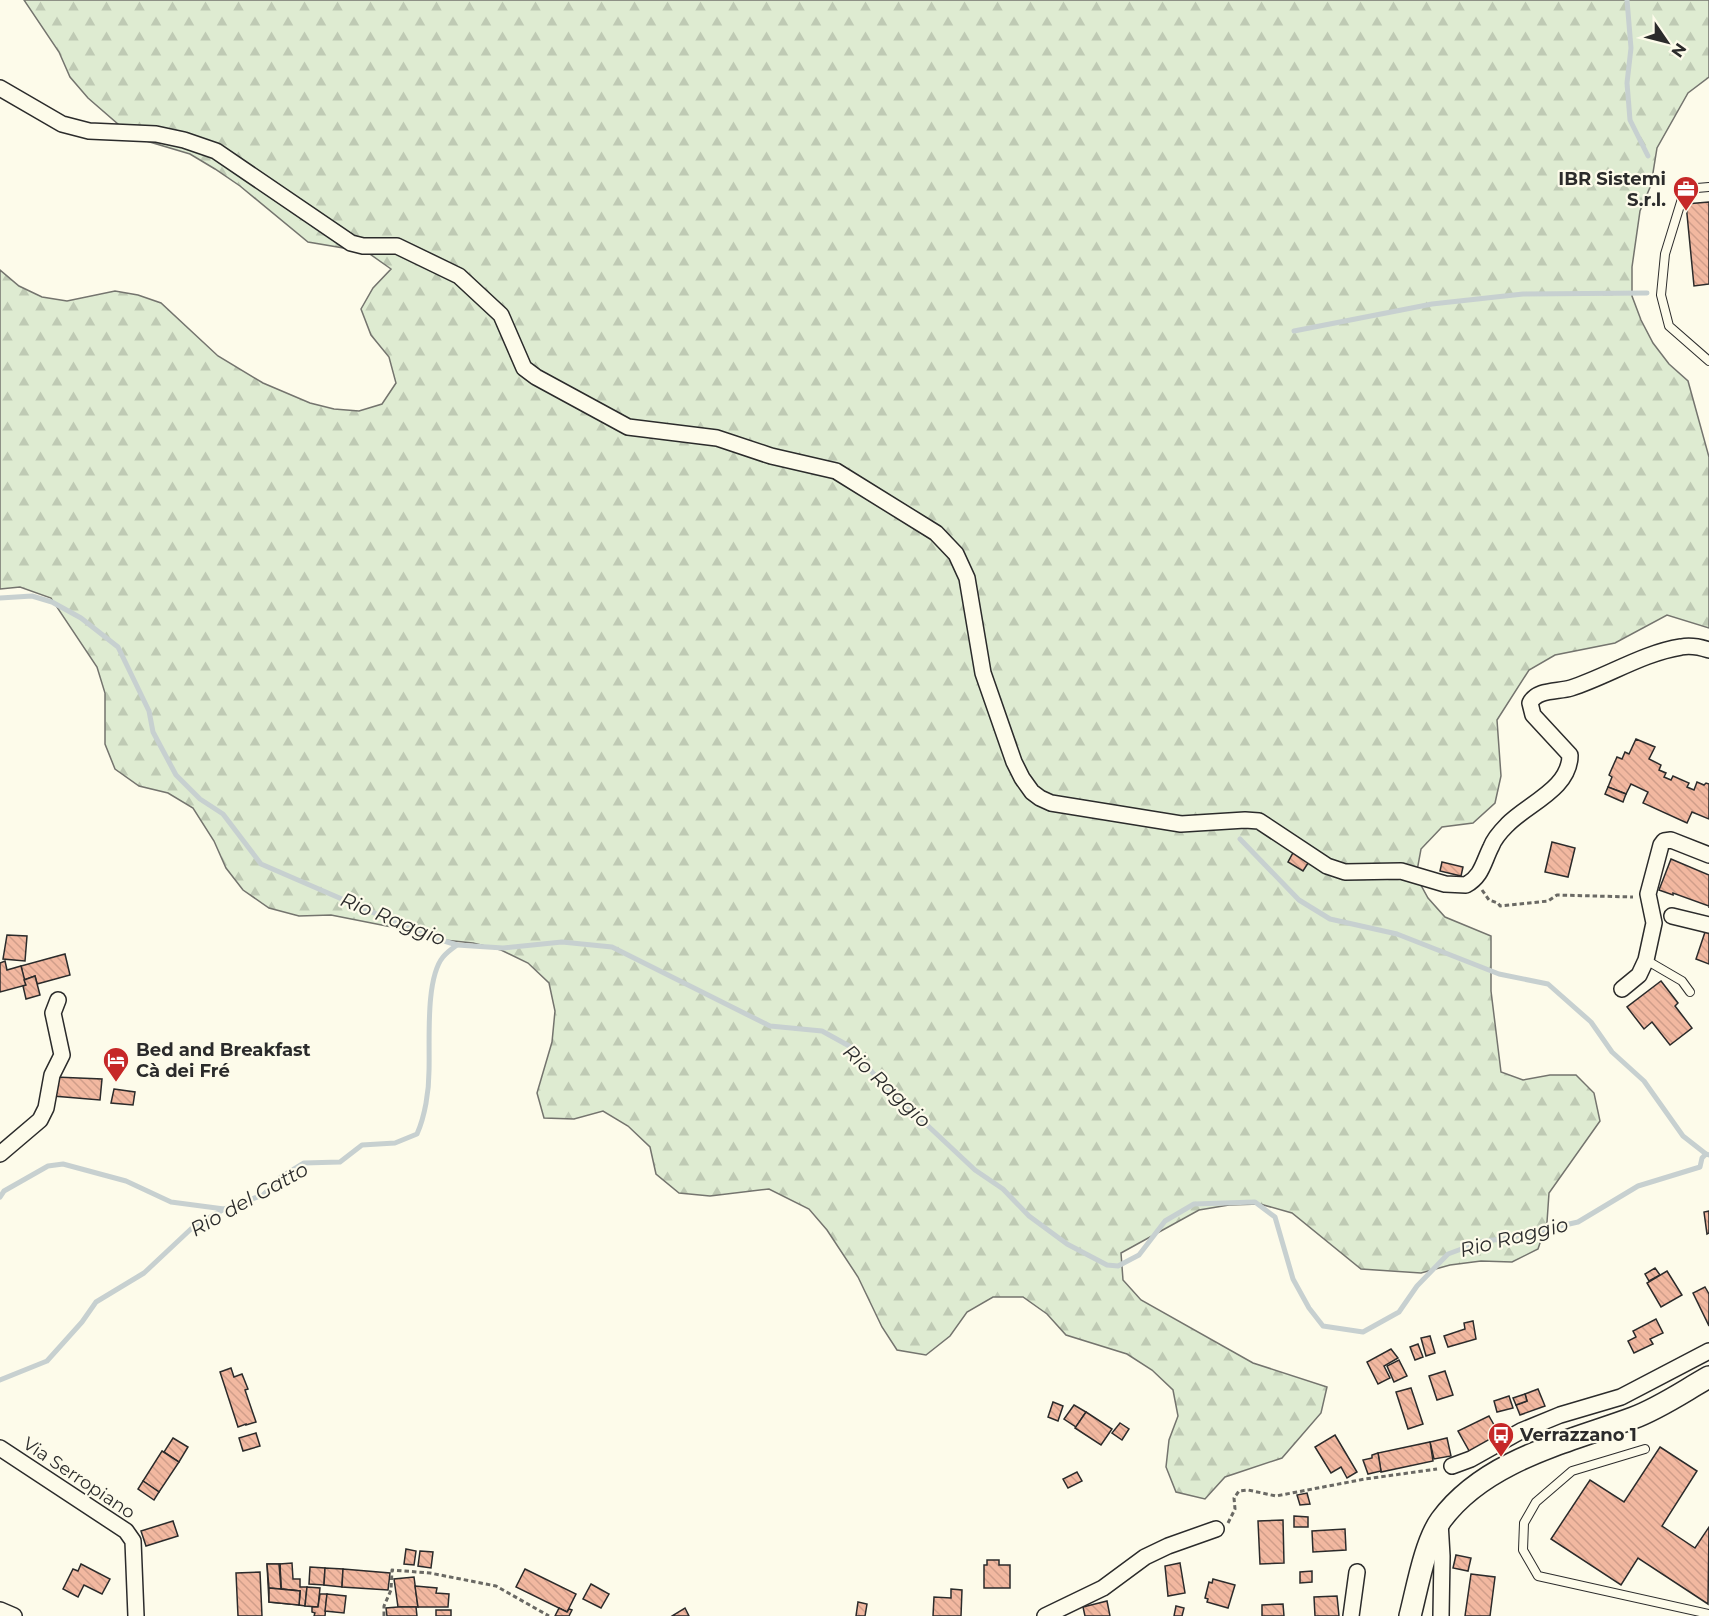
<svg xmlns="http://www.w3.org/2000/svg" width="1709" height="1616" font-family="Montserrat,sans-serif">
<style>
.forest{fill:url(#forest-firs);stroke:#74746e;stroke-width:1.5}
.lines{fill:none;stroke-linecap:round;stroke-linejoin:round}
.stream{stroke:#c7d0d0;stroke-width:5}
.building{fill:url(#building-back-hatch);stroke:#2b2b2b;stroke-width:1.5}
.lane-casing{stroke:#2b2b2b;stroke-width:10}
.street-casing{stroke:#2b2b2b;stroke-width:18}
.secondary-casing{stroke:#2b2b2b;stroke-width:24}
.path{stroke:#6a6964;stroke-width:3;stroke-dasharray:4.5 3;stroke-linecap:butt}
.lane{stroke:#fdfbea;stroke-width:8}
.street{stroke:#fdfbea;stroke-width:15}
.secondary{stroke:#fdfbea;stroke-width:21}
.labels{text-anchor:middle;stroke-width:4.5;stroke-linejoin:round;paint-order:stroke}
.poi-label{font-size:18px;font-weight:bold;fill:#2b2b2b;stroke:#fdfbea;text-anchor:start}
.street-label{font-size:18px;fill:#2b2b2b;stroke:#fdfbea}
.water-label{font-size:20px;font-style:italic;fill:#2b2b2b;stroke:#fdfbea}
</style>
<defs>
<pattern id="forest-firs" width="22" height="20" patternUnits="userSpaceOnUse" patternTransform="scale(1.5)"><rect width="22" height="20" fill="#deebd1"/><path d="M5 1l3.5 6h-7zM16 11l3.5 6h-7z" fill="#bfcab4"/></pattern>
<pattern id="building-back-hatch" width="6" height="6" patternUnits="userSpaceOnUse" patternTransform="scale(1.5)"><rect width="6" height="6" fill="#f2b8a0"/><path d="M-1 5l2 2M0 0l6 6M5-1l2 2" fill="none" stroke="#d09e8a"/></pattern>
</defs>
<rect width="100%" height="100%" fill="#fdfbea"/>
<!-- forest -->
<path class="forest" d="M24 0H1709V77L1688 93 1657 148 1651 185 1640 211 1632 267V296L1641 320 1653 343 1669 364 1688 381 1709 457V628L1667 615 1615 643 1555 655 1529 670 1497 720 1501 776 1495 803 1473 823 1442 827 1421 849 1416 876 1428 898 1445 917 1491 936V991L1501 1072 1523 1080 1550 1075H1576L1594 1093 1600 1121 1549 1193 1547 1222 1538 1249 1512 1262 1481 1261 1450 1265 1421 1273 1361 1269 1292 1213 1260 1204 1229 1205 1199 1210 1121 1253 1123 1280 1141 1300 1253 1363 1327 1387 1321 1413 1282 1458 1225 1477 1205 1499 1176 1492 1166 1467 1169 1440 1178 1416 1173 1390 1152 1370 1127 1354 1066 1335 1047 1314 1023 1297H993L967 1312 950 1336 926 1355 897 1350 882 1327 858 1277 827 1230 809 1209 769 1189 710 1196 679 1193 656 1174 650 1147 628 1126 603 1111 574 1119 544 1118 537 1093 552 1042 555 1011 549 983 528 963 501 950 473 943 444 940 412 931 331 915 299 916 269 908 243 890 226 868 214 841 193 808 168 793 139 786 115 769 105 744V693L97 667 51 598 20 587 0 589V270L19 286 42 297 67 301 115 291 138 295 161 303 218 356 263 383 310 403 334 409 359 411 382 404 396 383 389 357 371 335 361 309 373 288 391 269 367 252 308 242 240 186 215 169 190 154 133 137 88 98 70 77 59 52Z"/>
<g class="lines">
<!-- stream -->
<g class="stream">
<path d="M1627 0 1631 48 1627 83 1630 120 1648 156"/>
<path d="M1294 331 1432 304 1523 294 1647 293"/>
<path d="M0 598 32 596 52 602 81 618 118 647 149 711 153 732 176 775 200 799 223 814 261 864 425 935 457 945 503 948 562 942 612 947 770 1026 822 1031 851 1047 878 1079 975 1170 1003 1189 1029 1216 1067 1244 1107 1265 1118 1266 1139 1255 1165 1221 1194 1204 1255 1202 1275 1217 1293 1279 1309 1308 1323 1326 1363 1332 1399 1312 1417 1286 1448 1254 1483 1241 1504 1239 1578 1222 1638 1186 1700 1167 1702 1158 1706 1154 1709 1155"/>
<path d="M1240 839 1299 900 1330 919 1397 934 1499 974 1548 984 1591 1022 1612 1052 1644 1081 1683 1136 1706 1154"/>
<path d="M0 1197 4 1191 48 1166 63 1164 126 1181 171 1202 224 1209"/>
<path d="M0 1380 47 1361 82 1322 96 1302 144 1273 192 1228 224 1209 263 1195 281 1177 304 1163 340 1162 362 1145 395 1143 417 1134C425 1116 429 1091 429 1071 430 1043 425 979 443 957 447 952 453 948 457 945"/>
</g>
</g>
<!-- building -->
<g class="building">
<path d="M1709 202V284L1694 286 1686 204Z"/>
<path d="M1636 739 1655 747 1649 759 1661 765 1659 770 1666 773 1664 777 1671 780 1673 776 1689 783 1687 787 1694 790 1697 782 1704 785 1706 783 1709 784V819L1692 812 1687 823 1643 803 1648 792 1631 784 1626 794 1608 787 1612 777 1609 775 1617 757 1622 759 1625 752 1629 754Z"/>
<path d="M1608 787 1626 794 1623 802 1605 794Z"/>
<path d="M1552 842 1575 848 1568 877 1545 872Z"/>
<path d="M1294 851 1310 860 1303 871 1288 862Z"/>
<path d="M1671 859 1709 875V908V906L1673 893V895L1659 890Z"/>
<path d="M1442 862 1463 867 1461 876 1440 871Z"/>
<path d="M1707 926 1709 927V964L1696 959Z"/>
<path d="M7 935 27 936 25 961 3 959Z"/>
<path d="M65 954 70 975 37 984 35 976 24 980 21 966Z"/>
<path d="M5 961 7 970 21 966 26 985 0 992V963Z"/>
<path d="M35 976 40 995 26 999 23 986 26 985 24 980Z"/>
<path d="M1661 981 1678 1003 1675 1006 1692 1028 1670 1045 1652 1022 1644 1029 1627 1007Z"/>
<path d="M55 1077 102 1079 100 1100 53 1096Z"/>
<path d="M114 1089 135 1092 133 1105 111 1103Z"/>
<path d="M1709 1211V1233L1707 1234 1704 1212Z"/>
<path d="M1655 1268 1660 1275 1649 1281 1645 1274Z"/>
<path d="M1667 1271 1682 1295 1661 1307 1647 1283Z"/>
<path d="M1705 1287 1709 1294V1326L1693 1293Z"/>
<path d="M1656 1319 1663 1333 1650 1339 1653 1344 1634 1353 1628 1341 1636 1337 1633 1331Z"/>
<path d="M1473 1321 1476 1339 1448 1347 1444 1336 1465 1329 1464 1323Z"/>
<path d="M1430 1336 1435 1353 1426 1356 1421 1338Z"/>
<path d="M1418 1344 1423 1357 1415 1360 1410 1347Z"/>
<path d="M1391 1349 1398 1358 1384 1366 1390 1378 1378 1384 1367 1362Z"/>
<path d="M1399 1360 1407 1376 1394 1382 1387 1366Z"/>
<path d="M231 1368 234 1377 242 1374 248 1389 245 1390 256 1422 246 1425V1424L238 1427 220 1372Z"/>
<path d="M1445 1371 1453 1395 1437 1400 1429 1376Z"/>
<path d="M1411 1388 1423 1424 1408 1429 1396 1392Z"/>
<path d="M1538 1389 1545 1406 1520 1415 1516 1405 1527 1401 1525 1394Z"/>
<path d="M1525 1394 1527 1401 1516 1405 1513 1398Z"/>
<path d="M1509 1396 1513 1408 1497 1412 1494 1401Z"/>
<path d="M1053 1402 1063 1406 1058 1421 1048 1417Z"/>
<path d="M1074 1405 1086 1412 1076 1427 1064 1419Z"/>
<path d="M1086 1412 1112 1429 1101 1445 1075 1428Z"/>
<path d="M1489 1416 1502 1439 1472 1456 1458 1431Z"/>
<path d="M1120 1423 1129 1429 1122 1440 1112 1433Z"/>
<path d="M256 1433 260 1446 243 1451 239 1438Z"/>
<path d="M1335 1435 1357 1472 1347 1478 1341 1467 1331 1473 1315 1447Z"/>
<path d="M173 1438 188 1447 179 1462 164 1452Z"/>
<path d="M1447 1438 1451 1456 1434 1459 1430 1442Z"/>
<path d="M1430 1442 1433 1461 1381 1472 1378 1453Z"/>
<path d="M1660 1447 1697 1471 1662 1526 1695 1548 1709 1527 1708 1604 1638 1558 1621 1585 1551 1539 1590 1480 1624 1502Z"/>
<path d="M162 1451 179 1462 159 1492 143 1481Z"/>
<path d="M1378 1453 1381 1471 1368 1474 1363 1460 1372 1458V1455Z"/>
<path d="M1077 1472 1082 1481 1068 1488 1063 1479Z"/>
<path d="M143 1481 159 1492 154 1500 138 1489Z"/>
<path d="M1307 1493 1310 1504 1300 1505 1297 1495Z"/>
<path d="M1294 1516 1308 1517V1527H1294Z"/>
<path d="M1283 1520 1284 1563 1260 1564 1258 1521Z"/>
<path d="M173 1521 178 1536 146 1546 141 1531Z"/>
<path d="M1345 1529 1346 1550 1313 1552 1312 1531Z"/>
<path d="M406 1549 416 1551 414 1565 404 1564Z"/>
<path d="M420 1551 433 1552 431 1568 418 1566Z"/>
<path d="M1456 1555 1471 1558 1468 1571 1453 1568Z"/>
<path d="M987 1560H999V1565H1010V1588H984V1565H987Z"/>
<path d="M292 1563 293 1579H300V1587H307L305 1606 299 1605 300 1591 281 1589 280 1564Z"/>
<path d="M1180 1563 1185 1593 1168 1596 1165 1566Z"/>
<path d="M81 1564 110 1579 102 1594 84 1585 78 1597 63 1589 73 1569 78 1571Z"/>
<path d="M267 1564H280L281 1589 300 1591 299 1605 269 1602Z"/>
<path d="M267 1564H279L281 1589 269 1588Z"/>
<path d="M310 1567 325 1568 324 1585 309 1584Z"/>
<path d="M325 1568 343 1569 342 1587 324 1585Z"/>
<path d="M343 1569 390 1573 388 1590 342 1587Z"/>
<path d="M525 1569 576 1594 567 1612 516 1587Z"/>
<path d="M1312 1571V1582L1300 1583V1572Z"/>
<path d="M260 1572 262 1616H238L236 1573Z"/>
<path d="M1471 1574 1495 1577 1490 1616H1465Z"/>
<path d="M414 1577 418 1607H398L394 1579Z"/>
<path d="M1213 1579 1235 1585 1228 1608 1207 1602 1208 1599 1205 1598 1209 1582 1212 1583Z"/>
<path d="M591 1584 609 1594 601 1608 583 1599Z"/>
<path d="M415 1586 437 1588 436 1593 449 1594 448 1607H418Z"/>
<path d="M307 1587 320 1588 318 1607 305 1606Z"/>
<path d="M269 1588 300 1591 299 1605 269 1602Z"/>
<path d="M951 1589 962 1590 961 1616H933L934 1597 951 1598Z"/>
<path d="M320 1594H327L325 1616H314L315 1613 312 1612V1607H318Z"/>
<path d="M327 1594 346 1596 344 1613 325 1611Z"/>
<path d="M1337 1596 1339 1616H1315L1314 1597Z"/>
<path d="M1107 1601 1110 1616H1085L1083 1607Z"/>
<path d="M858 1602 867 1604 865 1616H856Z"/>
<path d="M1283 1604 1284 1616H1262V1605Z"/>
<path d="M1176 1606 1184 1608 1182 1616H1174Z"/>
<path d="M398 1607H416L417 1616H387L386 1608Z"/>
<path d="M559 1608 567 1612 569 1609 572 1610 569 1616H555Z"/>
<path d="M685 1608 689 1616H672Z"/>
<rect x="436" y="1610" width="15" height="6"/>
</g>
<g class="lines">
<!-- lane casing -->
<g class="lane-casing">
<g id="lane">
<path d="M1709 187 1685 189 1665 254 1661 295 1669 326 1709 361"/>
<path d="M1646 960 1682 981 1690 992"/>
<path d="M1645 1449 1572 1471 1536 1502 1524 1523 1523 1550 1538 1576 1709 1614"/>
</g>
</g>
<!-- street casing -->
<g class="street-casing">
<g id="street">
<path d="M0 88 62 124 89 131 156 134 184 140 216 151 351 243 363 246H397L459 276 501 315 524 368 536 377 628 427 717 438 771 456 836 471 936 533 956 554 967 578 983 673 1014 762 1022 778 1032 792 1040 798 1051 803 1181 824 1245 820 1259 821 1327 866 1345 872 1401 871 1445 884 1466 885C1482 876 1483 863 1491 847 1494 839 1501 831 1507 825 1527 804 1570 789 1570 755L1533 715 1530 703C1537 689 1558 692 1571 688 1608 676 1643 653 1681 647 1691 645 1700 647 1709 650"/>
<path d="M1672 916 1709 925"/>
<path d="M1622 989 1639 975 1646 960 1654 923 1648 894 1661 845 1664 841 1671 840 1709 855"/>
<path d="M0 1154 40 1120 46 1108 52 1075 62 1055 53 1013 58 1000"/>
<path d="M0 1448 126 1531 133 1541 136 1616"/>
<path d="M1452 1466 1471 1459 1521 1431 1560 1415 1621 1397 1709 1351"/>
<path d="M1440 1522 1442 1556 1441 1616"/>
<path d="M0 1610 14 1616"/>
<path d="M1045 1616 1103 1588 1145 1557 1168 1546 1216 1529"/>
<path d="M1351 1616 1357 1572"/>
</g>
</g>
<!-- secondary casing -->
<g class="secondary-casing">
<path id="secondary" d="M1410 1616C1417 1589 1425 1542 1441 1520 1485 1460 1568 1442 1633 1418 1660 1408 1684 1391 1709 1377"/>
</g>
<!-- path -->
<g class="path">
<path d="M1482 890 1489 900 1498 903 1500 906 1548 901 1557 895 1633 897"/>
<path d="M1228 1523 1235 1509 1234 1498 1239 1491 1248 1490 1276 1496 1365 1479 1437 1469"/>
<path d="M384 1616V1606L391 1590 392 1570 430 1573 496 1586 549 1616"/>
</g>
<!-- lane -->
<use href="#lane" class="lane"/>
<!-- street -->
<use href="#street" class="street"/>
<!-- secondary -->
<use href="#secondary" class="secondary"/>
</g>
<!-- icons -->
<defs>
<g id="office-pin" transform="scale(1.35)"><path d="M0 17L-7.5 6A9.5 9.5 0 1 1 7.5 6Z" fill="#c62828" stroke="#fdfbea"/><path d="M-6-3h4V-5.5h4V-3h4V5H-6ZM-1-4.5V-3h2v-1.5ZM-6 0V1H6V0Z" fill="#fff"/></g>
<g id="hotel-pin" transform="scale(1.35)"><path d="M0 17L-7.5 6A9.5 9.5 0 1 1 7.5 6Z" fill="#c62828" stroke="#fdfbea"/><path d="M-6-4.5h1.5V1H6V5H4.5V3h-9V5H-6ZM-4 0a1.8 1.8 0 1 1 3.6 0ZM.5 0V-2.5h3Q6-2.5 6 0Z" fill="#fff"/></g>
<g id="bus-pin" transform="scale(1.35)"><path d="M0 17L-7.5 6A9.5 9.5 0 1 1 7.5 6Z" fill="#c62828" stroke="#fdfbea"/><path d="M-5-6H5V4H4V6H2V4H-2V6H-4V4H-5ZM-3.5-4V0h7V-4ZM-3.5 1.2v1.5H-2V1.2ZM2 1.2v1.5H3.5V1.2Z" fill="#fff"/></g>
</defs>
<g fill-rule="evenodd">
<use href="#office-pin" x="1686" y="189"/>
<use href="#hotel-pin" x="116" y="1060"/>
<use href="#bus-pin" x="1501" y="1435"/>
</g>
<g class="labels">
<!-- poi labels -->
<g class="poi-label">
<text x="1666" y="185" text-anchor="end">IBR Sistemi<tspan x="1666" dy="21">S.r.l.</tspan></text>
<text x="136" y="1056">Bed and Breakfast<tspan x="136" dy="21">Cà dei Fré</tspan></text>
<text x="1520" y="1441">Verrazzano 1</text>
</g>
<!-- street labels -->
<g class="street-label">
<text transform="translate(79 1478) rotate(34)" y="6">Via Serropiano</text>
</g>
<!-- water labels -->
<g class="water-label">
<text transform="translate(393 919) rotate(22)" y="7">Rio Raggio</text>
<text transform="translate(887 1086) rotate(43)" y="7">Rio Raggio</text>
<text transform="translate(249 1199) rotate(-29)" y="7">Rio del Gatto</text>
<text transform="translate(1514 1237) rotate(-14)" y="7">Rio Raggio</text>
</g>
</g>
<!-- north arrow -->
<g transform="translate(1667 42) rotate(125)" stroke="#fdfbea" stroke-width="4.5" paint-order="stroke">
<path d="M0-4.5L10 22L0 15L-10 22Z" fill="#2b2b2b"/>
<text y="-9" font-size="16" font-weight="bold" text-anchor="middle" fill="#2b2b2b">N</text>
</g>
</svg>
